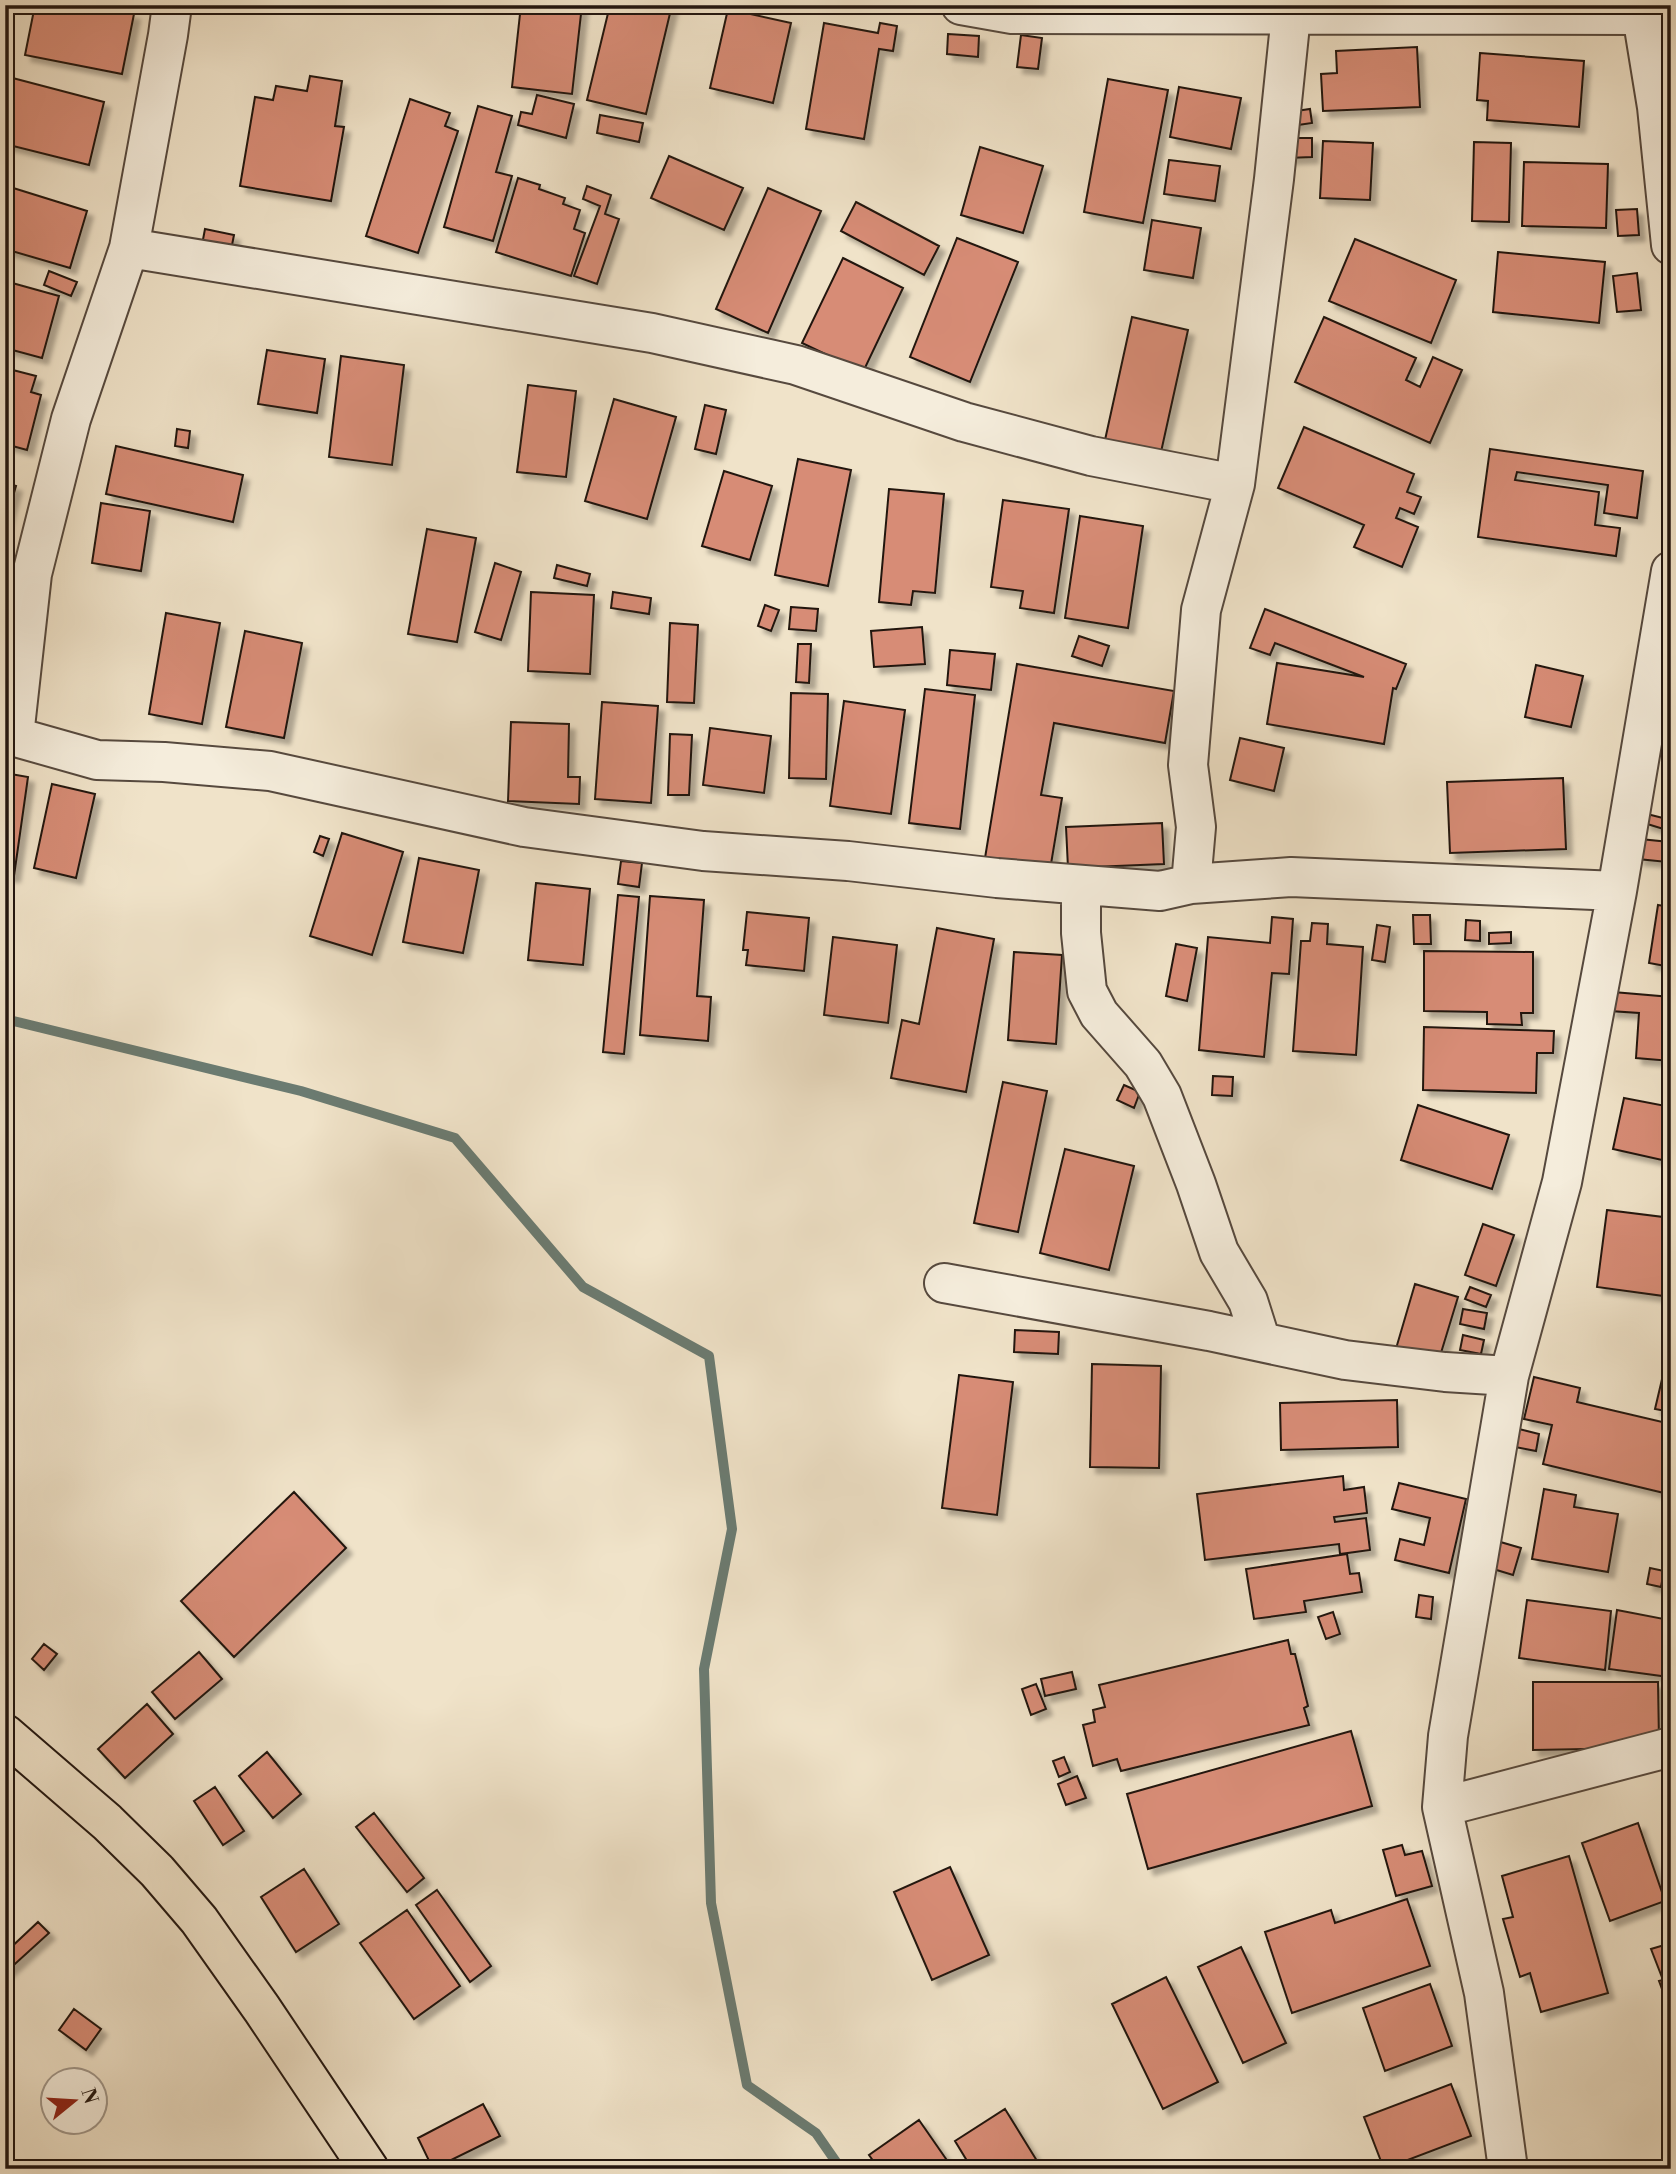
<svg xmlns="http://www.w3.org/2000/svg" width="1676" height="2174" font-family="'Libre Bodoni',serif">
	<defs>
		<filter id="shadow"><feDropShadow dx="6" dy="6" stdDeviation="2" flood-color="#0004"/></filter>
	</defs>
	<rect width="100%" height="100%" fill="#f0e3c9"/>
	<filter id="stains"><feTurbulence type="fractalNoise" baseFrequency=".00286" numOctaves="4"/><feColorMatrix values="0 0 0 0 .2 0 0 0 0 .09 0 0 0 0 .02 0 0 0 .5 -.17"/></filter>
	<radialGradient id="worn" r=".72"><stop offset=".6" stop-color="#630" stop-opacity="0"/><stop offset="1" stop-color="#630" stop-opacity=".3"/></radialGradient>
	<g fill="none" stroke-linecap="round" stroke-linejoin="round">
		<path stroke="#6b7b71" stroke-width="10" d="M5,1019L301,1091L455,1138L583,1287L709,1356L732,1529L704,1669L711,1903L747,2085L816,2133L841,2169"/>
	</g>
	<path fill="#d78c76" stroke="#221610" stroke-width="2" filter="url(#shadow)" d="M35,5H91L134,14L122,74L25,55Z
		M521,5H582L572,94L512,87Z
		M610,5H672L646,114L587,100Z
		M728,9L791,23L773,103L710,88Z
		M824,23L878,33L880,23L897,26L893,51L879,49L864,139L806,129Z
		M948,34L979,36L978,57L947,54Z
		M1021,35L1042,38L1038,69L1017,67Z
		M1417,47L1420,107L1323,111L1321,74L1337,73L1336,51Z
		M1480,53L1584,61L1579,127L1487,120L1488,101L1477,100Z
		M5,76L104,102L89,165L5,144Z
		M310,76L342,81L335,126L344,127L331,201L240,186L255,97L273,100L276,86L307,91Z
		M1108,79L1168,90L1143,223L1084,212Z
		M1179,87L1241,98L1231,149L1170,137Z
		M537,95L574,104L566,138L518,125L521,112L532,114Z
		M410,99L450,113L445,126L458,131L418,253L366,236Z
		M478,106L512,116L496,172L512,176L493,241L444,227Z
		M1310,109L1312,123L1291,126L1289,112Z
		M600,115L643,123L639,142L597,133Z
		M1287,138H1312V157L1287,158Z
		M1323,141L1373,143L1370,200L1320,198Z
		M1474,142L1511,143L1509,222L1472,221Z
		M980,147L1043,166L1023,233L961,215Z
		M669,156L743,188L724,230L651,198Z
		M1169,160L1220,166L1215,201L1164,194Z
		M1524,162L1608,164L1606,228L1522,226Z
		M518,178L540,185L539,189L565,198L563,204L580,210L574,229L585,233L571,276L496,252Z
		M587,186L611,195L605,214L619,219L597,284L574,276L600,206L583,199Z
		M10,187L87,211L70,268L5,249V202Z
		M768,188L821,211L768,333L716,309Z
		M856,202L939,246L924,275L841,231Z
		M1637,209L1639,235L1618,236L1616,210Z
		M1152,220L1201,228L1193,278L1144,270Z
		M205,229L234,235L230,255L201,250Z
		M957,238L1018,262L970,382L910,357Z
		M1355,239L1456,280L1431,343L1329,301Z
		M1498,252L1605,262L1599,323L1493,312Z
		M843,258L903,288L863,372L802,343Z
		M49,271L77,282L71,296L44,285Z
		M1637,273L1641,310L1617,312L1613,276Z
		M5,281L59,296L42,358L5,348Z
		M1132,317L1188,330L1161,452L1105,440Z
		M1324,317L1416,358L1406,380L1420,387L1433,357L1462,370L1430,443L1295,382Z
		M267,350L325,359L317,413L258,404Z
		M341,356L404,365L392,465L329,457Z
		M5,368L36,376L31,392L41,395L27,450L5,444Z
		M528,385L576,391L566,477L517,472Z
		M614,399L676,417L647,519L585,501Z
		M705,405L726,410L716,454L695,449Z
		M1304,427L1414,474L1407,492L1421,497L1414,514L1400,508L1396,518L1418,527L1402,567L1354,547L1364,525L1278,488Z
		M177,429L190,431L188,448L175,446Z
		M116,446L243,475L233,522L106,494Z
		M1490,449L1643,471L1637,518L1604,513L1608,485L1517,472L1515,480L1599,492L1595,525L1620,528L1616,556L1478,537Z
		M798,459L851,470L828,586L775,575Z
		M724,471L772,486L750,560L702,546Z
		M5,483L16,486L5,524Z
		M889,489L944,494L935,593L913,591L911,605L879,602Z
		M1003,500L1069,509L1054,613L1020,608L1023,591L991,587Z
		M101,503L150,511L141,571L92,563Z
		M1080,516L1143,526L1128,628L1065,618Z
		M427,529L476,538L457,642L408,634Z
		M495,563L521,572L501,640L475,632Z
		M557,565L590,574L587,586L554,578Z
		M531,592L594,595L590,674L528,671Z
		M613,592L651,598L649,614L611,608Z
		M765,605L779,610L771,631L758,626Z
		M791,607L818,609L816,631L789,629Z
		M1265,609L1406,664L1396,689L1393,688L1384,744L1267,724L1277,663L1364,677L1275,643L1270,655L1250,648Z
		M166,613L220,623L202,724L149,714Z
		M670,623L698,625L694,703L667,702Z
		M922,627L925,664L874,667L871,631Z
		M245,631L302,643L284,738L226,727Z
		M1079,636L1109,646L1102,666L1072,656Z
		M798,644H811L809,683L796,682Z
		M950,650L995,654L991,690L947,685Z
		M1017,664L1174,691L1165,743L1054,723L1041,795L1062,798L1050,870L985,858Z
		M1536,665L1583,676L1571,727L1525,717Z
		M925,689L975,695L960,829L909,823Z
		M791,693L828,694L826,779L789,778Z
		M844,701L905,710L891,814L830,806Z
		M602,702L658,706L651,803L595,799Z
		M511,722L569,724L568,777H580L579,804L508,801Z
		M710,728L771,736L764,793L703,785Z
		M670,734L692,735L689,795H668Z
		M1240,738L1284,748L1274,791L1230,780Z
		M5,773L28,777L14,876L5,875Z
		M1563,778L1566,849L1450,853L1447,782Z
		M52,784L95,794L76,878L34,868Z
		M1647,814L1671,820L1670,831L1644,823Z
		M1162,823L1164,864L1068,868L1066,827Z
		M342,833L403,852L372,955L310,936Z
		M320,836L329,839L323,856L314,852Z
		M1640,839L1669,842L1667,862L1638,859Z
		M419,858L479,870L463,953L403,942Z
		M621,861L642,863L639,887L618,884Z
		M536,883L590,889L583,965L528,960Z
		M618,895L639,897L624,1054L603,1052Z
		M650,896L704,900L697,996L711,997L708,1041L640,1035Z
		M1658,905L1671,907V967L1649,963Z
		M747,912L809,918L804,971L746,965L748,950H743Z
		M1413,915H1430L1431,944H1414Z
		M1272,917L1293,919L1289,974L1272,973L1264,1057L1199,1050L1208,937L1270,943Z
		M1466,920L1480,921V941L1465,940Z
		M1312,923L1328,924L1327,944L1363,947L1356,1055L1293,1051L1301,941H1310Z
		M1377,925L1390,927L1385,962L1372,960Z
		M937,928L994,939L966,1092L891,1078L902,1020L919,1024Z
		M1511,932V943L1489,944V933Z
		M833,937L897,945L888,1023L824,1015Z
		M1176,944L1197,948L1187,1001L1166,996Z
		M1424,951L1533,952V1013H1521L1522,1025L1487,1024V1012L1424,1011Z
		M1014,952L1062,955L1056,1044L1008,1040Z
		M1613,992L1671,997V1061L1636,1058L1639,1013L1610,1011Z
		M1424,1027L1554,1031L1553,1053H1537L1536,1093L1423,1090Z
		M1213,1076L1233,1077L1232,1096L1212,1095Z
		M1003,1082L1047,1091L1018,1232L974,1223Z
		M1124,1085L1140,1092L1134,1108L1117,1100Z
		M1624,1098L1671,1107V1162L1613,1149Z
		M1418,1105L1509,1135L1492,1189L1401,1160Z
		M1065,1149L1134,1166L1109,1270L1040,1253Z
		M1607,1210L1671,1218V1297L1597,1287Z
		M1483,1224L1514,1235L1496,1286L1465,1275Z
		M1415,1284L1458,1297L1437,1366L1395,1352Z
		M1470,1287L1491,1295L1486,1307L1465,1299Z
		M1463,1309L1487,1313L1484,1329L1460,1324Z
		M1015,1330L1059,1332L1058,1354L1014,1352Z
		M1463,1335L1484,1340L1481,1354L1460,1350Z
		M1671,1341V1412L1655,1409Z
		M1092,1364L1161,1366L1159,1468L1090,1467Z
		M959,1375L1013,1382L997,1515L942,1508Z
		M1534,1377L1580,1388L1577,1402L1671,1424V1465L1664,1493L1543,1464L1552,1425L1524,1419Z
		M1397,1400L1398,1447L1281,1450L1280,1403Z
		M1519,1429L1539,1434L1536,1451L1515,1447Z
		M1343,1476L1344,1490L1364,1487L1367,1513L1334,1517L1335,1522L1366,1518L1370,1550L1340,1554L1339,1544L1205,1560L1197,1494Z
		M1399,1483L1466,1499L1449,1573L1395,1560L1400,1539L1424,1545L1430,1518L1392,1509Z
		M1544,1489L1576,1495L1574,1507L1618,1514L1608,1572L1532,1559Z
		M294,1492L346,1548L234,1657L181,1601Z
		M1497,1541L1521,1548L1513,1575L1490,1568Z
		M1347,1554L1350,1574L1359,1573L1362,1592L1304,1601L1306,1612L1254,1619L1246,1569Z
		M1650,1568L1664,1571L1661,1587L1647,1584Z
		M1419,1595L1433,1597L1431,1619L1416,1617Z
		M1527,1600L1611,1611L1605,1670L1519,1658Z
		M1617,1610L1664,1619L1669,1677L1609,1669Z
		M1333,1612L1340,1634L1326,1639L1318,1617Z
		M1288,1640L1291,1654H1295L1308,1706L1304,1708L1309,1725L1121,1771L1117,1759L1093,1766L1083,1725L1095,1722L1093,1710L1105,1707L1099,1685Z
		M44,1644L57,1654L44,1670L32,1659Z
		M199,1652L222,1679L175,1719L152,1692Z
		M1072,1672L1076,1689L1045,1696L1041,1679Z
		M1533,1682H1658L1659,1742L1585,1753V1749L1533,1750Z
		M1036,1684L1046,1709L1031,1715L1022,1689Z
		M147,1704L173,1734L125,1778L98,1749Z
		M1351,1731L1372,1806L1148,1869L1127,1794Z
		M267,1752L301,1794L273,1818L239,1776Z
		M1064,1757L1070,1772L1059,1777L1053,1761Z
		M1077,1776L1086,1798L1066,1805L1058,1784Z
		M215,1787L244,1831L223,1845L194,1801Z
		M374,1813L424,1878L407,1892L356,1827Z
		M1638,1823L1665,1901L1610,1921L1582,1843Z
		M1402,1845L1405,1855L1422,1851L1432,1886L1396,1896L1383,1850Z
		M1569,1856L1608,1993L1541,2012L1530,1973L1520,1977L1503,1919L1513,1917L1502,1876Z
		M950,1867L989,1955L932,1980L894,1892Z
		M304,1869L339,1924L296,1952L261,1897Z
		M437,1890L491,1966L470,1982L416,1905Z
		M1407,1899L1430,1966L1292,2013L1265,1932L1331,1910L1335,1923Z
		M407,1910L460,1986L414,2019L360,1943Z
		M38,1922L49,1933L5,1973V1953Z
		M1671,1943V2013L1659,1981L1663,1980L1651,1949Z
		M1241,1947L1286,2043L1243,2063L1198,1967Z
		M1166,1977L1218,2082L1163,2109L1112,2004Z
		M1430,1984L1452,2046L1385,2071L1363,2008Z
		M74,2009L101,2029L86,2050L59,2030Z
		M1451,2084L1471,2136L1384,2169L1364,2117Z
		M483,2104L500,2136L433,2169L418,2138Z
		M1005,2109L1042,2169H972L955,2141Z
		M919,2120L953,2169H879L869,2155Z"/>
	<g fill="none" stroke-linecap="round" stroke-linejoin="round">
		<g stroke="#56493e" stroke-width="42">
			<path id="minor" d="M961,5L1012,14L1642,15L1671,17
				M1642,15L1657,107L1671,245
				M129,248L652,333L796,365L964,422L1091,456L1235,484
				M5,734L97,760L164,762L270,771L524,827L703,851L848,861L997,878L1160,891L1191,884L1291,877L1617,891
				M14,736L32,574L71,419L129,248L168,35L172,5
				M1191,884L1196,827L1188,765L1201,610L1235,484L1274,179L1291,15
				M1081,885V933L1087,991L1099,1014L1143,1064L1162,1096L1196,1184L1219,1252L1248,1301L1261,1342
				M944,1283L1209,1331L1345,1360L1445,1372L1509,1376
				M1442,1807L1671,1747
				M1508,2169L1484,1993L1442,1807L1448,1736L1509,1376L1562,1182L1617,891L1671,571"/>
		</g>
		<g stroke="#221610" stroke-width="42">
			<path id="major" d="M5,1734L107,1822L157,1871L199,1920L262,2009L369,2169"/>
		</g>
		<use href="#minor" stroke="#f5eddc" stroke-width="38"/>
		<use href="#major" stroke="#f0e3c9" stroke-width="38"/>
	</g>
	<rect width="1676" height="2174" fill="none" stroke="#f0e3c9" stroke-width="28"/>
	<rect x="7" y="7" width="1662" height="2160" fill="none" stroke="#221610" stroke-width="3.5"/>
	<rect x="14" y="14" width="1648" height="2146" fill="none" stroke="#221610" stroke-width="2"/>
	<g transform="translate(74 2101) rotate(72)"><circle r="33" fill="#f5eddc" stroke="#a1978a" stroke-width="2"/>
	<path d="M0-5L12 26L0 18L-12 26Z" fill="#8f2418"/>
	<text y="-10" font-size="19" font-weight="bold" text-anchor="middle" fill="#221610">N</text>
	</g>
	<rect width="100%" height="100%" filter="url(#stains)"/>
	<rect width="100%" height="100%" fill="url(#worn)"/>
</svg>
